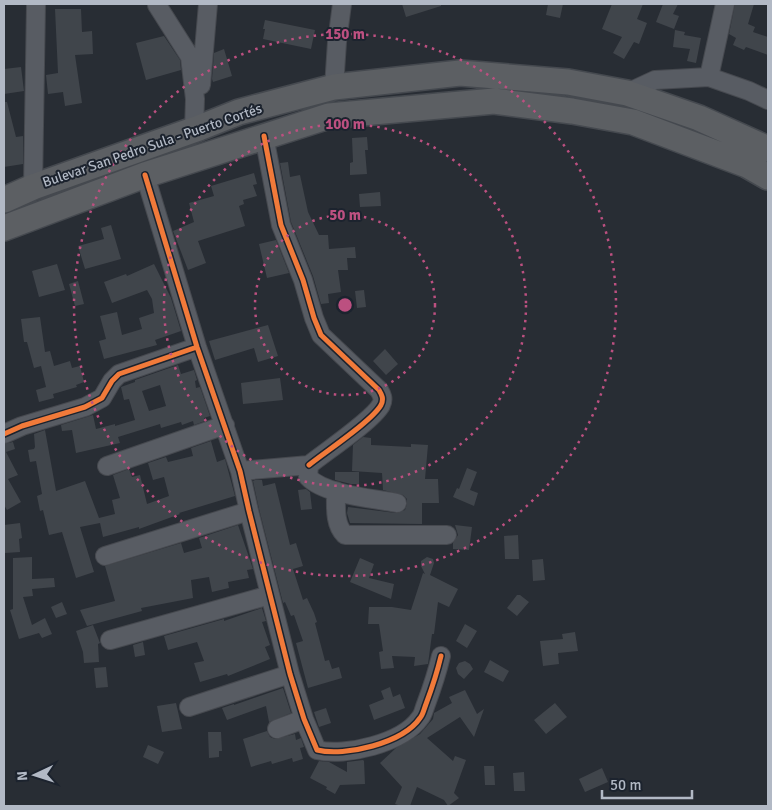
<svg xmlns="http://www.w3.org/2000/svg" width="772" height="810" font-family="Signika,sans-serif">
	<rect width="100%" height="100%" fill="#282d34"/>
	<path fill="#40454b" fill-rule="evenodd" d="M402,4H441V6L406,17Z
		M548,4H563L560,18L546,15Z
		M612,4H643L637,19L647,23L639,44L634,42L624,59L613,53L622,37L602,29Z
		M663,4H678L673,14L679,16L674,29L656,22Z
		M735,4H754L748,24L755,27L753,32L768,37V55L746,47L744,50L733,45L736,38L729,34Z
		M55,9H81L82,32L92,31L93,54L75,55L82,103L65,106L63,92L48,94L46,75L58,73Z
		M265,20L315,30L311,49L263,39L265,29H263Z
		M675,30L685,32L684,35L701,38L696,63L687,61L690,49L673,47Z
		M164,36L180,60L181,70L146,80L136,43Z
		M224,49L232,76L213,82L212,79L214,53Z
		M21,67L24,91L4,94V69Z
		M4,102H7L16,137L23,136V164L4,167Z
		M367,137L368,150H365L367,174L350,175V163L353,162L352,138Z
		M288,162L290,177L300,175L308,212L319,235H328L329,249L355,247L356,258H347L348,270H338L341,292L328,294L329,303L321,304L313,276L291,222L280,163Z
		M254,173L257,184L253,185L257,196L243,200L244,204L239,206L245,226L198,241L206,263L188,270L173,231L194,222L189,203L214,196L211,186Z
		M380,192L381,206L360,207L359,194Z
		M111,225L121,259L85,269L78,246L104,239L101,228Z
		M276,240L289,273L267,278L259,244Z
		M57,264L65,290L39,297L32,271Z
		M154,264L171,298L181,331L155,340L157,345L104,359L99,341L106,339L100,316L117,312L122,335L142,329L139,318L154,313L152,299L147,290L112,303L104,282L126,274L127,276Z
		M78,281L84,304L75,306L69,284Z
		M364,290L366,307L357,308L355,291Z
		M40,317L45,352L50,351L54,366L70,361L72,368L80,366L84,382L76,385L77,387L53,394L54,398L39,402L36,390L46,387L41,366L34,368L27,342H24L21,319Z
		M268,325L278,356L258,362L254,348L215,360L209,341Z
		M385,349L398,364L386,375L373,361Z
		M178,365L181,374L194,370L197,380L195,381L196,388L200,387L210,416L204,418L205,421L194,425L193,421L182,425L181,422L161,428L160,424L118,437L120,443L76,453L72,430L62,431L61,425L93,415L96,429L115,424V426L135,420L129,399L124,400L121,387L135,382V380ZM160,385L166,406L149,411L142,391Z
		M280,378L283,400L243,404L241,383Z
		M45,430L56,491L85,481L99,518L115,514L112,500L120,498L113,475L129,469L132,477L140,475L147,504L169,496L164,477L153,480L148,463L166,457L168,462L193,456L191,448L211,441L217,462L225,459L235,496L179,513L180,514L139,529V527L103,537L100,523L80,527L94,572L76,578L62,532L49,535L43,510L40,511L37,496L42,494L36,461L30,462L28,450L34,449L35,447L34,434Z
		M363,437L371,438V445L411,447V444L428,445L425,479H438L439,503H422V524L350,523L347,513L348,507L396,513L405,510L407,504V499L403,495L383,490L382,473L352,471L353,445Z
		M13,442L15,449L6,452L18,475L8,479L21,502L7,510L4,505V444Z
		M467,468L477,472L470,490L478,493L474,506L453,497L457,488L459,489Z
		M335,472H359V484H351L335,480Z
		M255,480H262L263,486L275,483L290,545L296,543L303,566L293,569L303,600L307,598L314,613L317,622L315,623L325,661L329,660L332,669L339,667L342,678L308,688L296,643L303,641L294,615L291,616L285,602L283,603L259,509L253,481Z
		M306,489L310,492L312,509L301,510L298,490Z
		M20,523L22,538L19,539L20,552L5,553L4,525Z
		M238,525L253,569L247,570L249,578L228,582L229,588L212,592L209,577L191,580L193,598L141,608L142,611L87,626L80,610L115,601L105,566L181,543L184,553L202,548L199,538Z
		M455,525L472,527L469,550L453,549V543L458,535Z
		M518,535L519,559H505L504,536Z
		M32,557V579L54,578L55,587L32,589L33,596L23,597L32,625L45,618L52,634L42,638L39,633L19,639L10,610L13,609V558Z
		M427,557L433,559L434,563L430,575L458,589L449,607L438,602L434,634H432L428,664L414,666L415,657L392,656L394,668L381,669L379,652L383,651L379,624H368L369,607H392L411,610L423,573L425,574L421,566V561Z
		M360,558L374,564L369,578L394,584L391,599L350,582Z
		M543,559L545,580L533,581L532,560Z
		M517,595H520L529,602L517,616L507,608Z
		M62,602L67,614L56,618L51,607Z
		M262,608L266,621L262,622L270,645L265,647L270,659L228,676L227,674L200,682L194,663L204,661L197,642L168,650L164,636L224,619V621Z
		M465,624L477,631L467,648L456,641Z
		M93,625L100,643L98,644L99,662L84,663L83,652L76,631Z
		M575,632L578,651L558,653L559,664L543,666L540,641L563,639L562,634Z
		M143,642L145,655L135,657L133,645Z
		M490,660L509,671L503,682L484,672Z
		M465,661L470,664L473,669L464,679L458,674L456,668L459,663Z
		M106,667L108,687L96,688L94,668Z
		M390,687L393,697L400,694L405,708L374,720L369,705L384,699L381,691Z
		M283,688L291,713L269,722L266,706L227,720L222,708L234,704V705Z
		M465,690L477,714L484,709L474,737L460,717L427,738L453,761L455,756L466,760L454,793L459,798L448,806L444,800L417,787L410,806H401L395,804L402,787L380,763L396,748L420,734L433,719L434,713L452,703L449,697Z
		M176,703L182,729L162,732L157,706Z
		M555,703L567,717L546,734L534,720Z
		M326,708L331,723L319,727L314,712Z
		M267,731L270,737L275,739L295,734L296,740L301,738L304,747L300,748L303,759L293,762L292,758L272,764L271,761L251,767L243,739Z
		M208,732H221L222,751H219V757L209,758Z
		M148,745L164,752L158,764L143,757Z
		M363,760L364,761L365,784L340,785L335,794L326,789L327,787L310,778L319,761L329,762L347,772V762Z
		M484,766H494L495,785H485Z
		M602,768L608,782L585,792L579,779Z
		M524,772L525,791H514L513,773Z"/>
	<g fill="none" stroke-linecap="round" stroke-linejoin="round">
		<g stroke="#46494f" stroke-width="20">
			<path id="minor" d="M157,5L190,57L195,99L194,130
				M709,77L725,4
				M201,85L208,4
				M334,87L337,42L342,4
				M627,93L655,80L709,77L749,91L768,100
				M264,136L281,225L303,280L314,318L321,335L379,390C382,395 384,399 381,405C372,421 325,452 309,465
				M145,175L197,347L240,471L249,511L290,674L304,719L317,750C345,757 403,743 420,718C423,715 424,709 426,704C432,688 437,673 441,656
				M33,187L36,4
				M4,434L22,426L85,407L102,398L112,381L119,374L197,347
				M107,466L225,425
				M240,471L309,465L308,477C325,495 372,498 397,503
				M336,491C336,506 334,524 345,535H447
				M105,556L249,511
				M110,640L270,595
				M189,707L290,674
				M277,729L304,719"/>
		</g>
		<g stroke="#45494f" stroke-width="28">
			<path id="highway" d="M4,200L33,187L199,128L239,112L334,87L460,73L568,82L627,93L699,118L768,149
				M4,228L145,175L329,116L494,101L572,111L633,122L747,165L768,177"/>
		</g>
		<use href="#minor" stroke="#585c63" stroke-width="18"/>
		<use href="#highway" stroke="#5c5f63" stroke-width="25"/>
		<g stroke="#1c232e" stroke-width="8">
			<path id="cycleway" d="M264,136L281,225L303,280L314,318L321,335L379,390C382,395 384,399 381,405C372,421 325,452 309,465
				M145,175L197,347L240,471L249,511L290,674L304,719L317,750C345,757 403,743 420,718C423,715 424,709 426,704C432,688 437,673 441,656
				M4,434L22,426L85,407L102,398L112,381L119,374L197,347"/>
		</g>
		<use href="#cycleway" stroke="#f17a3a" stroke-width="5"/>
	</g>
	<g fill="none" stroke="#bc5080" stroke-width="2.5" stroke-dasharray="2.5 5">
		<circle cx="345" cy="305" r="90"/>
		<circle cx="345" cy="305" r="181"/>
		<circle cx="345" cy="305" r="271"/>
	</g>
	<g text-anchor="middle" stroke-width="4" stroke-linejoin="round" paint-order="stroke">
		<g font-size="14" fill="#b2b9c5" stroke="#1c232e">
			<text transform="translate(152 145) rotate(-19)" y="5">Bulevar San Pedro Sula - Puerto Cortés</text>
		</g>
	</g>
	<circle cx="345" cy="305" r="8" fill="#bc5080" stroke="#1c232e" stroke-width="2.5"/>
	<g font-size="15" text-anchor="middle" font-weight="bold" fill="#bc5080" stroke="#1c232e" stroke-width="4" stroke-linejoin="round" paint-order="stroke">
		<text x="345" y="39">150 m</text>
		<text x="345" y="129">100 m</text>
		<text x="345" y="220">50 m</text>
	</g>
	<rect width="772" height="810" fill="none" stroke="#b2b9c5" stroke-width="10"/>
	<g transform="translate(35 775) rotate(266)" stroke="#1c232e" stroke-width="4" paint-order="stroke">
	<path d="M0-4L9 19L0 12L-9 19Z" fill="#b2b9c5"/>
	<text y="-8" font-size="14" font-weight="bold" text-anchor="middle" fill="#b2b9c5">N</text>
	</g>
	<path d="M602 790v8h90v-8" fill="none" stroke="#b2b9c5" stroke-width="2.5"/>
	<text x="610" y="790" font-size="15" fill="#b2b9c5" stroke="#1c232e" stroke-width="4" paint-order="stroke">50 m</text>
</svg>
